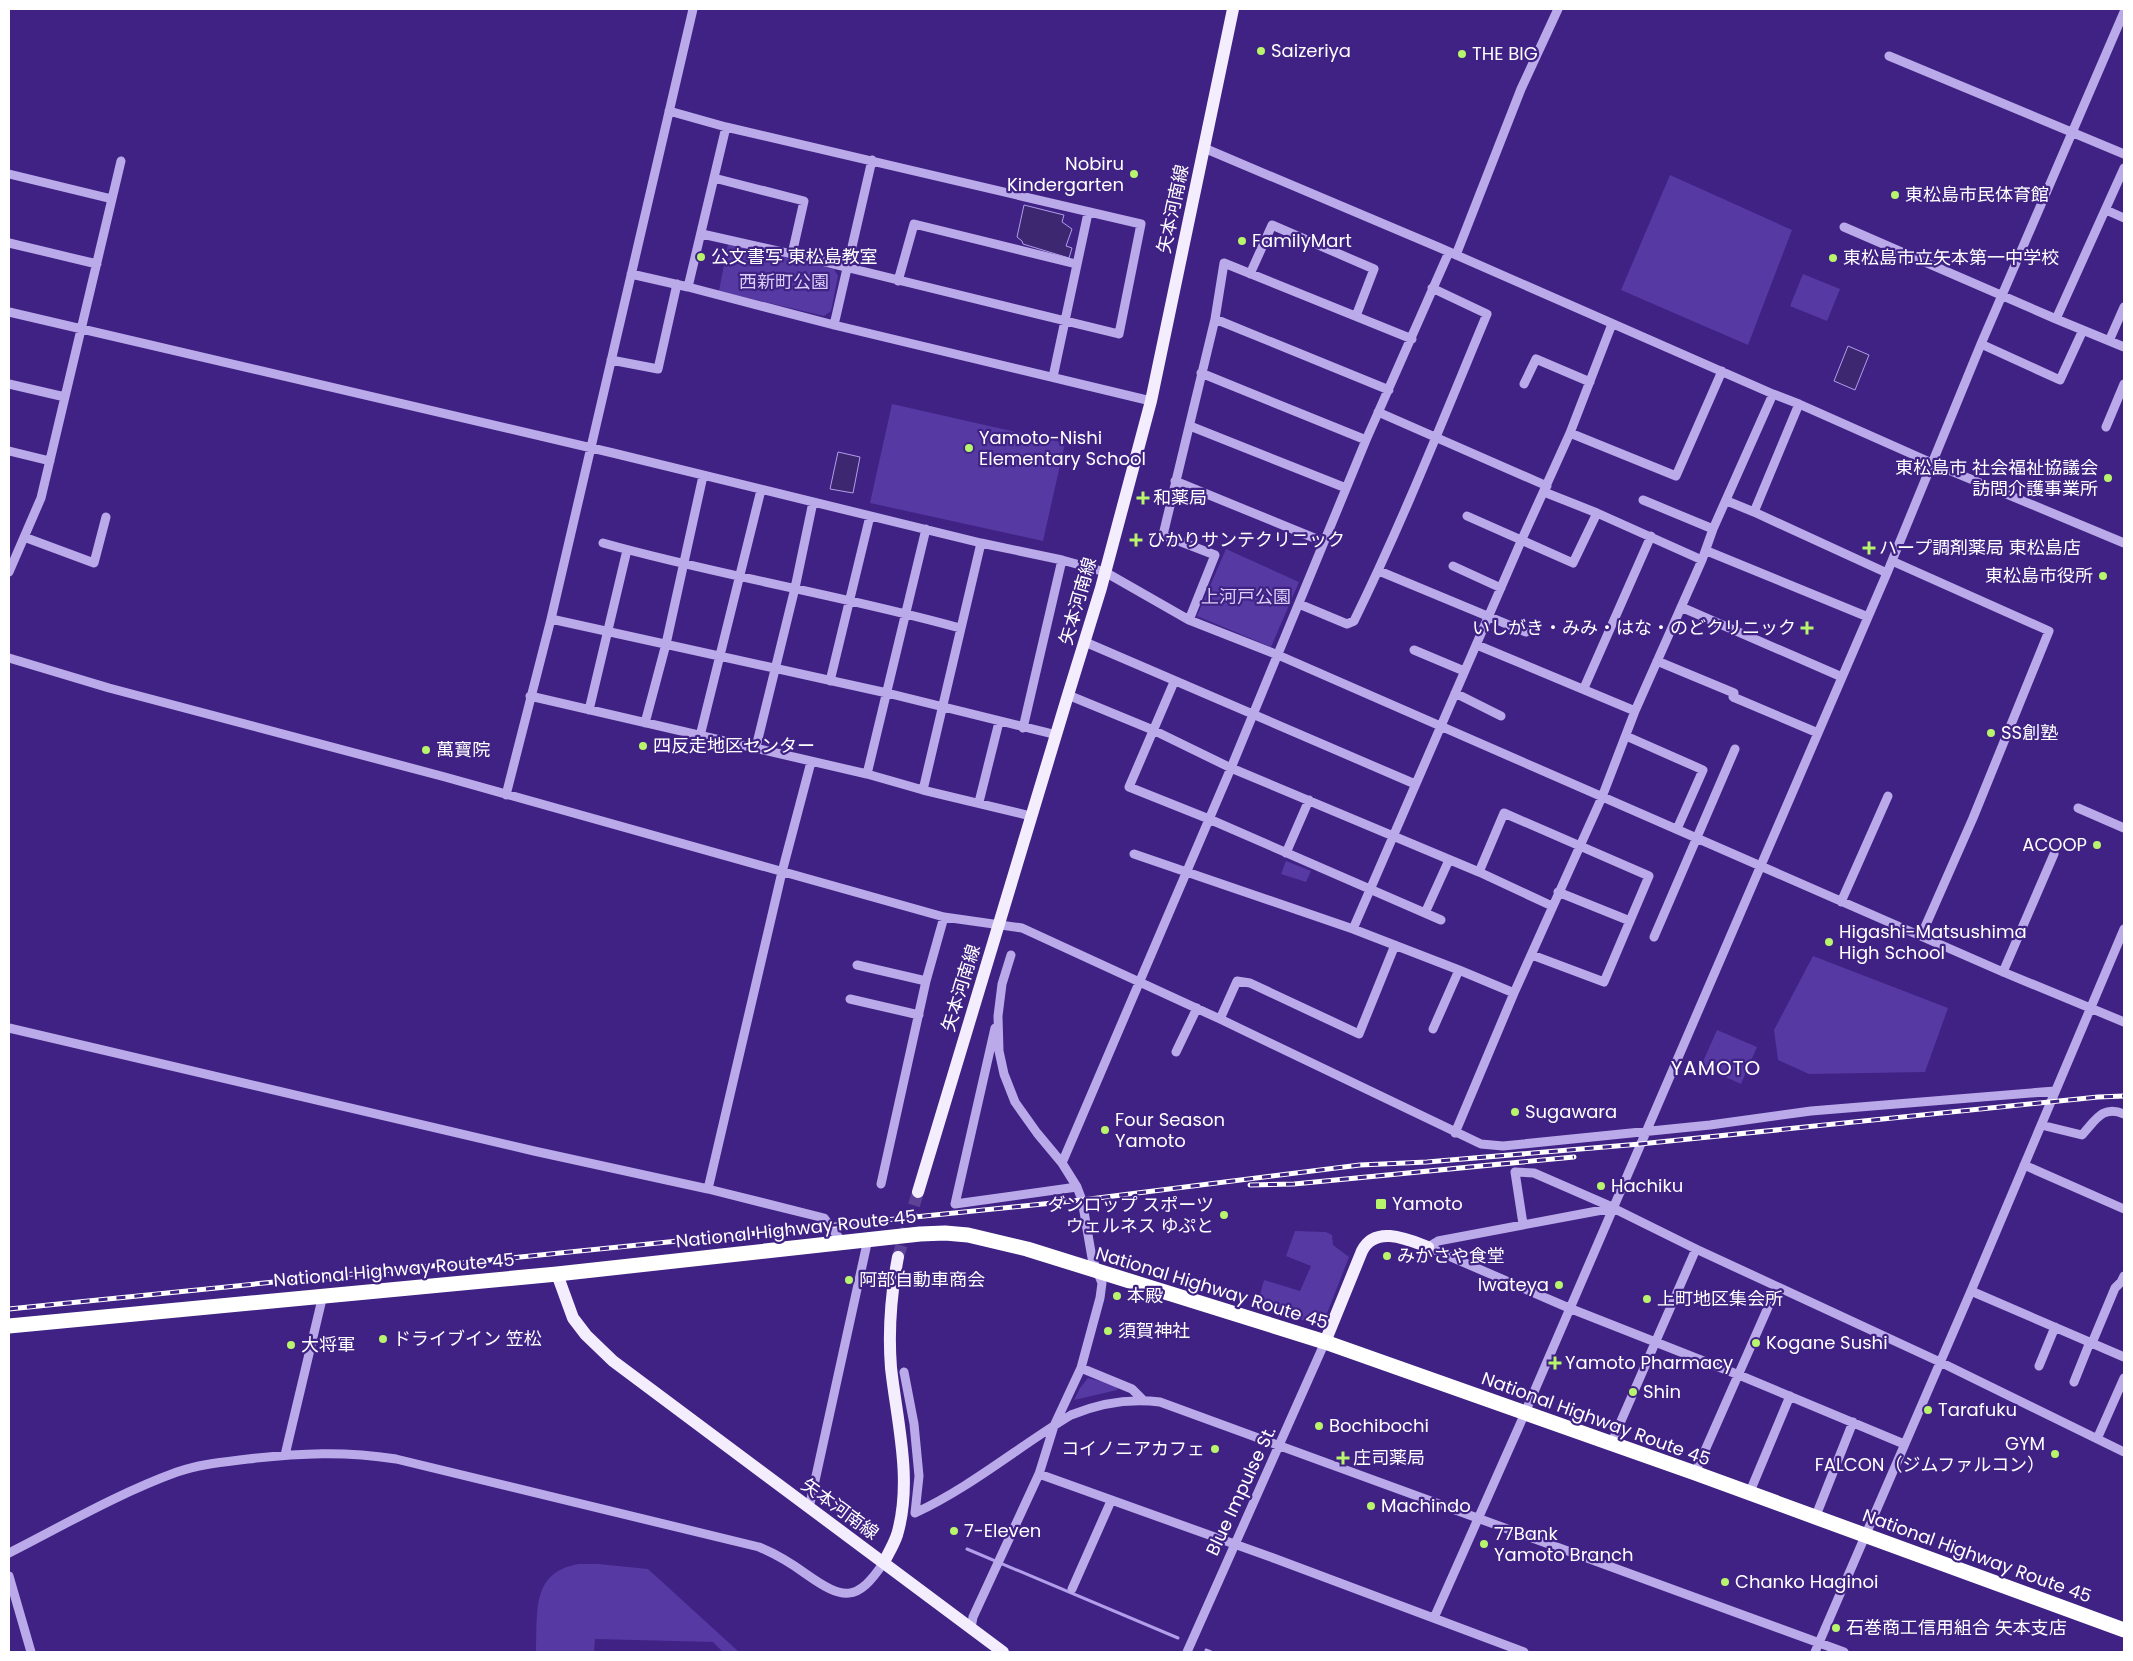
<svg xmlns="http://www.w3.org/2000/svg" width="2133" height="1661" font-family="Poppins,'Noto Sans JP',sans-serif">
	<rect width="100%" height="100%" fill="#3f2284"/>
	<path fill="#5639a3" d="M1670,175L1792,230L1748,345L1621,290Z
		M728,244L834,269L838,276L831,311L824,316L719,291Z
		M1803,274L1840,289L1827,321L1790,306Z
		M892,404L1065,443L1043,541L870,503Z
		M1226,549L1299,582L1271,647L1197,616Z
		M1286,861L1311,871L1306,882L1281,874Z
		M1813,956L1948,1008L1925,1072L1809,1074L1778,1060L1774,1030Z
		M1717,1030L1757,1047L1741,1084L1701,1066Z
		M1295,1231L1326,1232L1332,1235L1333,1245L1349,1257L1324,1321L1318,1325L1257,1306L1264,1280L1300,1291L1311,1266L1286,1256Z
		M1088,1378L1120,1386L1117,1390L1074,1400L1080,1388Z
		M579,1564H598L648,1569L739,1652H723L713,1642L595,1639L594,1652H536C538,1613 530,1572 579,1564Z"/>
	<path fill="#3d2771" stroke="#b29eea" d="M1024,205L1064,215L1062,222L1072,229L1066,246L1072,248L1069,258L1023,244L1022,241L1017,237Z
		M1848,346L1869,355L1855,390L1834,381Z
		M838,452L860,457L853,493L830,489Z"/>
	<g fill="none" stroke-linecap="round" stroke-linejoin="round">
		<path stroke="#b29eea" stroke-width="3" d="M967,1549L1178,1638
			M1206,1650L1211,1652"/>
		<path stroke="#5c4396" stroke-width="12" stroke-dasharray="12 6" stroke-linecap="butt" d="M898,1257L918,1192"/>
		<path stroke="#bbaae9" stroke-width="9" d="M1889,56L2124,154
			M669,111L726,127L1141,224L1119,334L792,254L702,234
			M1204,148L1438,247L1773,394L1799,404L1932,463L2124,543
			M2124,168L2056,319L2124,347
			M9,174L112,199
			M714,178L804,201L792,254
			M2106,210L2124,218
			M1844,227L2056,319
			M9,243L97,264
			M1456,255L1521,89L1558,9
			M631,274L688,287L834,325L1151,401
			M1250,274L1272,225L1374,269L1356,316
			M898,281L914,224L1076,264
			M688,287L726,127
			M9,312L613,453L981,543L1062,560L1105,572L1189,620L1278,655L2003,972L2124,1022
			M1215,319L1389,390
			M834,325L872,160
			M2109,341L2124,307
			M1981,344L2060,380L2083,330
			M611,360L658,369L677,284
			M1201,373L1366,440
			M1053,377L1088,213
			M9,384L65,397
			M1524,384L1536,359L1590,382
			M1378,412L1547,486
			M1190,426L1346,488
			M2106,427L2124,384
			M1570,433L1676,476L1722,371
			M9,451L50,461
			M1175,481L1324,542
			M1544,492L1597,513L1702,560
			M1643,500L1713,529
			M1727,501L1754,512L1887,573
			M1754,512L1799,404
			M1467,516L1573,563L1597,513
			M24,537L94,563L106,517
			M603,543C720,576 842,595 960,628
			M1707,551L1868,617
			M1892,561L2049,631L1973,818L1921,936
			M1453,566L1501,588
			M1379,571L1526,632
			M9,572L41,498L121,161
			M1299,604L1347,624L1354,621C1403,521 1444,417 1487,314L1432,288
			M1681,607L1842,677
			M551,619L887,693L1057,735
			M1189,620L1215,555L1163,535L1215,319L1224,263L1412,339
			M1085,642L1415,784
			M1477,645L1635,711
			M1414,650L1464,671
			M9,658L109,688L445,777L944,917L1022,928L1220,1019L1481,1144L1503,1146L1710,1125L1811,1111L2055,1091
			M1657,661L1734,693L1733,697L1818,733
			M830,681L870,516
			M1174,682L1129,787L1209,819L1441,920
			M1584,688L1651,536
			M1455,693L1501,716
			M1068,695L1153,730L1231,768L1479,872L1552,906
			M530,696L867,774L923,790L1031,816
			M589,710L627,550
			M645,723L666,644L703,476
			M1023,728L1062,560
			M700,736L761,490
			M1626,736L1703,770L1677,829
			M756,747L795,588L813,502
			M867,774L926,529
			M923,790L981,543
			M506,795L551,619L693,9
			M979,802L999,722
			M2078,808L2124,828
			M1286,853L1309,800
			M1134,854L1353,929L1459,970L1514,993
			M1479,872L1504,813L1649,876L1604,982L1532,955
			M1558,892L1630,921
			M1841,902L1888,796
			M1425,913L1449,860
			M1353,929L1522,539L1570,433L1612,324
			M1654,937L1735,749
			M857,965L926,981
			M2003,972L2054,854
			M850,999L919,1015
			M1220,1019L1237,981L1250,983L1359,1034L1395,945
			M9,1028L534,1151L708,1189L824,1218L842,1242
			M995,1028L955,1204L1077,1187
			M1433,1029L1459,970
			M1176,1052L1197,1008
			M2041,1125L2082,1135C2096,1120 2102,1105 2124,1114
			M1455,1133L1514,993L1602,797L1635,711L1702,560L1713,529L1773,394
			M1062,1163L1231,768L1366,440L1449,252
			M2024,1165L2124,1209
			M881,1184L926,981L944,917
			M708,1189L782,872L811,762
			M1523,1224L1515,1172L1534,1173L1612,1207
			M1428,1247L1438,1241L1613,1208L1696,1249L1940,1362L2124,1452
			M1428,1247L1569,1308L1739,1375L1904,1444
			M1971,1291L2124,1357
			M2092,1343L2115,1288L2121,1282L2124,1276
			M2039,1366L2055,1327
			M1081,1368L1132,1389L1143,1400
			M904,1372L914,1424L919,1476L915,1513
			M2074,1382L2090,1342
			M2097,1439L2124,1378
			M1611,1444L1696,1249
			M285,1455L323,1295
			M1695,1473L1777,1287
			M1039,1474L1276,1559L1524,1652
			M1749,1494L1790,1396
			M809,1508L868,1239
			M915,1513C971,1487 1018,1447 1071,1415C1100,1403 1129,1398 1160,1402L1844,1652
			M1815,1518L1853,1422
			M9,1553C64,1525 119,1493 177,1472C200,1464 224,1462 248,1459C301,1453 344,1451 396,1459L759,1547C776,1554 791,1563 806,1574C843,1600 857,1603 884,1562
			M9,1576L31,1652
			M1072,1589L1111,1501
			M1434,1618L1521,1422L1887,573L1981,344L2124,12
			M971,1628L973,1617L1039,1474L1054,1426L1081,1368L1100,1298L1102,1283L1092,1258L1082,1200L1077,1187L1062,1163L1037,1133L1015,1102L1004,1074L999,1051L998,1016L1002,984L1011,955
			M1187,1652L1325,1342
			M1815,1652L1971,1291L2124,929"/>
		<path stroke="#f3edfe" stroke-width="12" d="M918,1192L1068,695L1101,588L1151,401L1233,9
			M557,1274L573,1318L586,1335L613,1361L1003,1652
			M1325,1342L1362,1251C1375,1225 1407,1239 1428,1247
			M884,1562C888,1554 894,1544 897,1535C913,1481 897,1422 891,1368C888,1330 891,1294 898,1257"/>
		<path stroke="#fff" stroke-width="15" d="M9,1326L557,1274L920,1234L945,1233L968,1235L1027,1249L1325,1342L1695,1473L2124,1630"/>
		<g stroke="#fff" stroke-width="5">
			<path id="rail" d="M1250,1185L1294,1184L1574,1157
				M9,1309L1082,1200L1360,1165L1427,1162L1640,1144L2098,1097L2124,1096"/>
		</g>
		<use href="#rail" stroke="#3f2284" stroke-width="3" stroke-dasharray="9" stroke-linecap="butt"/>
	</g>
	<g fill="#b8f56c" stroke="#3f2284" stroke-width="2">
		<circle cx="1261" cy="51" r="5"/>
		<circle cx="1462" cy="54" r="5"/>
		<circle cx="1134" cy="174" r="5"/>
		<circle cx="1895" cy="195" r="5"/>
		<circle cx="1242" cy="241" r="5"/>
		<circle cx="701" cy="257" r="5"/>
		<circle cx="1833" cy="258" r="5"/>
		<circle cx="969" cy="448" r="5"/>
		<circle cx="2108" cy="478" r="5"/>
		<path d="M1140.5 490.5h5v5h5v5h-5v5h-5v-5h-5v-5h5z"/>
		<path d="M1133.5 532.5h5v5h5v5h-5v5h-5v-5h-5v-5h5z"/>
		<path d="M1866.5 540.5h5v5h5v5h-5v5h-5v-5h-5v-5h5z"/>
		<circle cx="2103" cy="576" r="5"/>
		<path d="M1804.5 620.5h5v5h5v5h-5v5h-5v-5h-5v-5h5z"/>
		<circle cx="1991" cy="733" r="5"/>
		<circle cx="643" cy="746" r="5"/>
		<circle cx="426" cy="750" r="5"/>
		<circle cx="2097" cy="845" r="5"/>
		<circle cx="1829" cy="942" r="5"/>
		<circle cx="1515" cy="1112" r="5"/>
		<circle cx="1105" cy="1130" r="5"/>
		<circle cx="1601" cy="1186" r="5"/>
		<rect x="1375" y="1198" width="12" height="12" rx="2.5"/>
		<circle cx="1224" cy="1215" r="5"/>
		<circle cx="1387" cy="1256" r="5"/>
		<circle cx="849" cy="1280" r="5"/>
		<circle cx="1559" cy="1285" r="5"/>
		<circle cx="1117" cy="1296" r="5"/>
		<circle cx="1647" cy="1299" r="5"/>
		<circle cx="1108" cy="1331" r="5"/>
		<circle cx="383" cy="1339" r="5"/>
		<circle cx="1756" cy="1343" r="5"/>
		<circle cx="291" cy="1345" r="5"/>
		<path d="M1552.5 1355.5h5v5h5v5h-5v5h-5v-5h-5v-5h5z"/>
		<circle cx="1633" cy="1392" r="5"/>
		<circle cx="1928" cy="1410" r="5"/>
		<circle cx="1319" cy="1426" r="5"/>
		<circle cx="1215" cy="1449" r="5"/>
		<circle cx="2055" cy="1454" r="5"/>
		<path d="M1340.5 1450.5h5v5h5v5h-5v5h-5v-5h-5v-5h5z"/>
		<circle cx="1371" cy="1506" r="5"/>
		<circle cx="954" cy="1531" r="5"/>
		<circle cx="1484" cy="1544" r="5"/>
		<circle cx="1725" cy="1582" r="5"/>
		<circle cx="1836" cy="1628" r="5"/>
	</g>
	<g text-anchor="middle" stroke-width="4.5" stroke-linejoin="round" paint-order="stroke">
		<g font-size="18" fill="#fff" stroke="#3f2284" text-anchor="start">
			<text x="1271" y="57">Saizeriya</text>
			<text x="1472" y="60">THE BIG</text>
			<text x="1124" y="170" text-anchor="end">Nobiru<tspan x="1124" dy="21">Kindergarten</tspan></text>
			<text x="1905" y="201">東松島市民体育館</text>
			<text x="1252" y="247">FamilyMart</text>
			<text x="711" y="263">公文書写 東松島教室</text>
			<text x="1843" y="264">東松島市立矢本第一中学校</text>
			<text x="979" y="444">Yamoto-Nishi<tspan x="979" dy="21">Elementary School</tspan></text>
			<text x="2098" y="474" text-anchor="end">東松島市 社会福祉協議会<tspan x="2098" dy="21">訪問介護事業所</tspan></text>
			<text x="1153" y="504">和薬局</text>
			<text x="1147" y="546">ひかりサンテクリニック</text>
			<text x="1879" y="554">ハープ調剤薬局 東松島店</text>
			<text x="2093" y="582" text-anchor="end">東松島市役所</text>
			<text x="1796" y="634" text-anchor="end">いしがき・みみ・はな・のどクリニック</text>
			<text x="2001" y="739">SS創塾</text>
			<text x="653" y="752">四反走地区センター</text>
			<text x="436" y="756">萬寶院</text>
			<text x="2087" y="851" text-anchor="end">ACOOP</text>
			<text x="1839" y="938">Higashi-Matsushima<tspan x="1839" dy="21">High School</tspan></text>
			<text x="1525" y="1118">Sugawara</text>
			<text x="1115" y="1126">Four Season<tspan x="1115" dy="21">Yamoto</tspan></text>
			<text x="1611" y="1192">Hachiku</text>
			<text x="1392" y="1210">Yamoto</text>
			<text x="1214" y="1211" text-anchor="end">ダンロップ スポーツ<tspan x="1214" dy="21">ウェルネス ゆぷと</tspan></text>
			<text x="1397" y="1262">みかさや食堂</text>
			<text x="859" y="1286">阿部自動車商会</text>
			<text x="1549" y="1291" text-anchor="end">Iwateya</text>
			<text x="1127" y="1302">本殿</text>
			<text x="1657" y="1305">上町地区集会所</text>
			<text x="1118" y="1337">須賀神社</text>
			<text x="393" y="1345">ドライブイン 笠松</text>
			<text x="1766" y="1349">Kogane Sushi</text>
			<text x="301" y="1351">大将軍</text>
			<text x="1565" y="1369">Yamoto Pharmacy</text>
			<text x="1643" y="1398">Shin</text>
			<text x="1938" y="1416">Tarafuku</text>
			<text x="1329" y="1432">Bochibochi</text>
			<text x="2045" y="1450" text-anchor="end">GYM<tspan x="2045" dy="21">FALCON（ジムファルコン）</tspan></text>
			<text x="1205" y="1455" text-anchor="end">コイノニアカフェ</text>
			<text x="1353" y="1464">庄司薬局</text>
			<text x="1381" y="1512">Machindo</text>
			<text x="964" y="1537">7-Eleven</text>
			<text x="1494" y="1540">77Bank<tspan x="1494" dy="21">Yamoto Branch</tspan></text>
			<text x="1735" y="1588">Chanko Haginoi</text>
			<text x="1846" y="1634">石巻商工信用組合 矢本支店</text>
		</g>
		<g font-size="18" fill="#fff" stroke="#3f2284">
			<text transform="translate(1173 209) rotate(-78)" y="6">矢本河南線</text>
			<text transform="translate(1078 601) rotate(-74)" y="6">矢本河南線</text>
			<text transform="translate(961 988) rotate(-73)" y="6">矢本河南線</text>
			<text transform="translate(796 1229) rotate(-6)" y="6">National Highway Route 45</text>
			<text transform="translate(394 1270) rotate(-5)" y="6">National Highway Route 45</text>
			<text transform="translate(1212 1288) rotate(17)" y="6">National Highway Route 45</text>
			<text transform="translate(1596 1419) rotate(20)" y="6">National Highway Route 45</text>
			<text transform="translate(1241 1491) rotate(-65)" y="6">Blue Impulse St.</text>
			<text transform="translate(840 1509) rotate(36)" y="6">矢本河南線</text>
			<text transform="translate(1977 1556) rotate(20)" y="6">National Highway Route 45</text>
		</g>
		<g font-size="18" fill="#d9cef7" stroke="#3f2284">
			<text x="784" y="288">西新町公園</text>
			<text x="1246" y="603">上河戸公園</text>
		</g>
		<g font-size="20" letter-spacing="1" fill="#fff" stroke="#3f2284">
			<text x="1716" y="1075">YAMOTO</text>
		</g>
	</g>
	<rect width="2133" height="1661" fill="none" stroke="#ffffff" stroke-width="20"/>
</svg>
